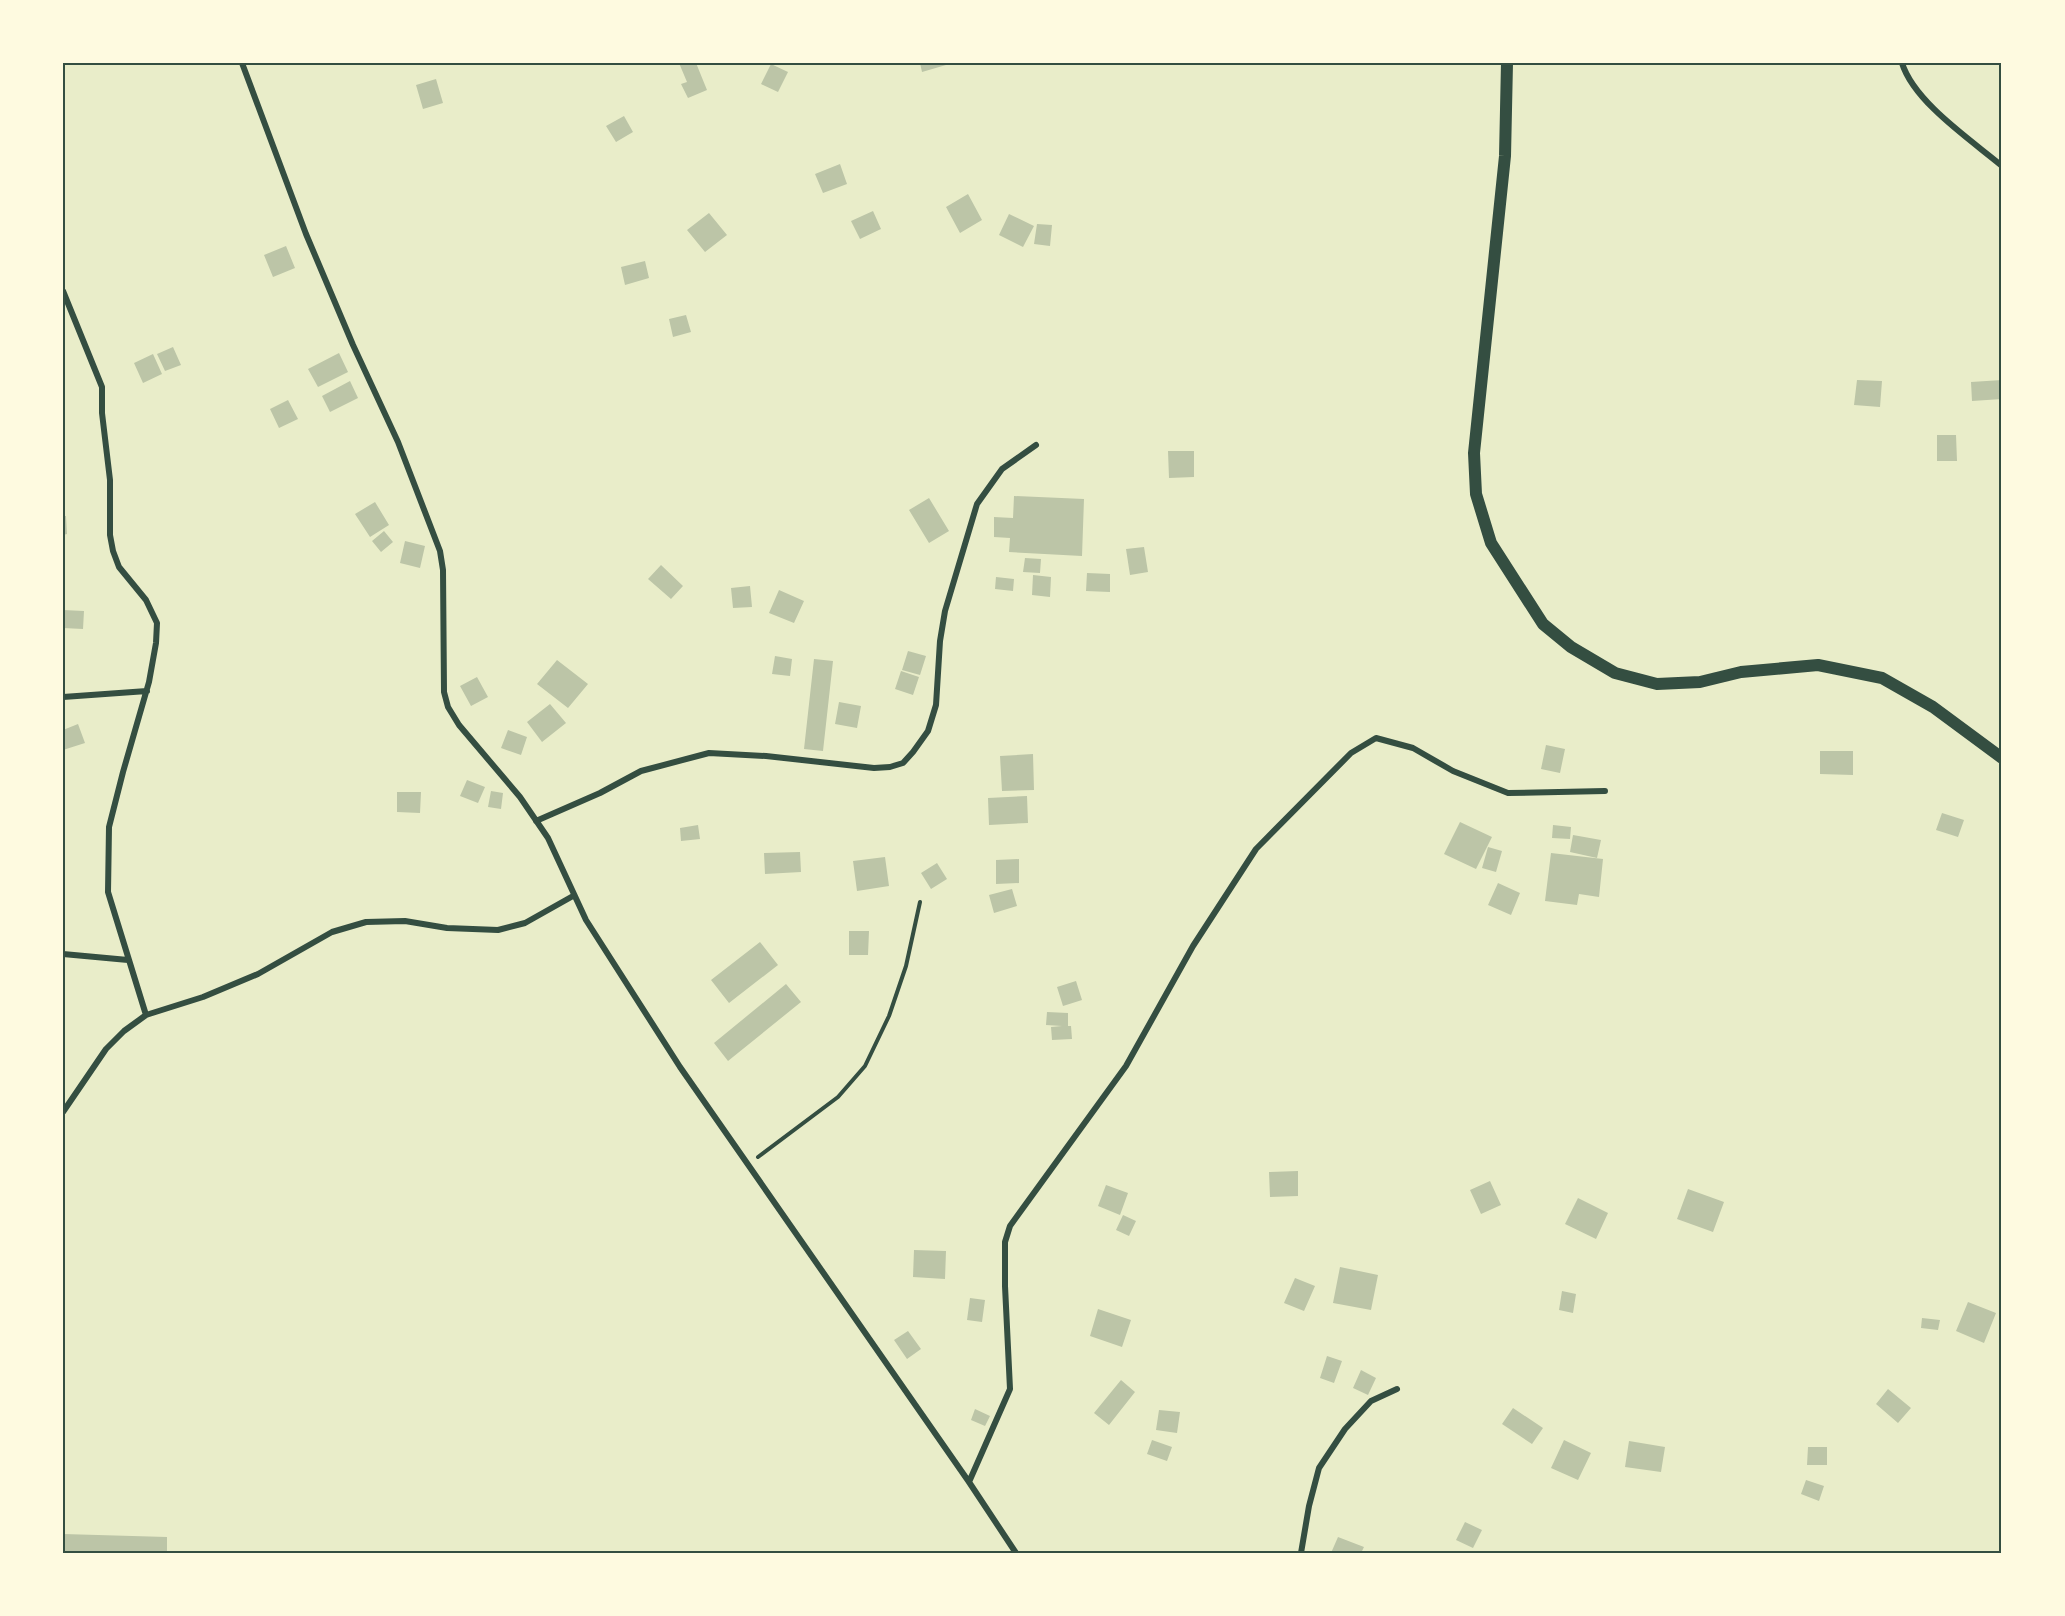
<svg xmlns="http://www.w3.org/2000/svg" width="2065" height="1616" font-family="Mulish,sans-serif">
	<rect width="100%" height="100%" fill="#e9edc9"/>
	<path fill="#bcc5a7" d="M679,63H696L707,90L688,98L681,84L687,82Z
		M920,63H945L946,65L922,72Z
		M771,64L788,72L778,92L761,84Z
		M436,79L443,103L423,109L416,85Z
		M624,116L633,132L616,142L606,126Z
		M840,164L847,184L823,193L815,174Z
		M968,194L982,220L960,233L946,207Z
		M873,211L881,229L860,239L851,221Z
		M709,213L727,235L705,252L687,230Z
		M1009,214L1034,226L1023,247L999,235Z
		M1037,224L1052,225L1050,246L1034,244Z
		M286,246L295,268L273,277L264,255Z
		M645,261L649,278L625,285L621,267Z
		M686,315L691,332L673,337L669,319Z
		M173,347L181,365L165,371L157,354Z
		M339,353L348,372L318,387L308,369Z
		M153,354L162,374L143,383L134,363Z
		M1857,380L1882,381L1880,407L1854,405Z
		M2002,380V399L1972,401L1971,382Z
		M350,381L358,398L330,412L322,396Z
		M288,400L298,419L279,428L270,409Z
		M1937,435H1956L1957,461H1937Z
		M1168,451H1194V477L1169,478Z
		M1014,496L1084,499L1082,556L1009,552L1010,538L994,537V517L1013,518Z
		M929,498L949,531L929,543L909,510Z
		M375,502L389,525L370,537L355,514Z
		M63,516H66L67,534L63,535Z
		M384,531L393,542L381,552L372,541Z
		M405,541L425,546L420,568L400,563Z
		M1144,547L1148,572L1130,575L1126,549Z
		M1025,558L1041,559L1040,573L1023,572Z
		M661,565L683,586L671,599L648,579Z
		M1087,573L1110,574V592L1086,591Z
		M1033,575L1051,577L1050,597L1032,595Z
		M996,577L1014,579L1013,591L995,589Z
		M750,586L752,607L733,608L731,588Z
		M779,590L804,601L794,623L769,613Z
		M63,610L84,611L83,629L63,628Z
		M908,651L926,656L920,675L902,670Z
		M775,656L792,659L790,676L772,674Z
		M814,659L833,661L823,751L804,749Z
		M557,660L588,684L568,708L537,684Z
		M901,671L919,677L913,695L895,689Z
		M477,677L488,697L471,706L460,686Z
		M839,702L861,706L857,728L835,724Z
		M550,704L566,723L542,742L527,722Z
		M78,724L85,743L63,750V730Z
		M508,730L527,737L521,755L501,748Z
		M1546,745L1565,749L1560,773L1541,769Z
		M1820,751H1853V775L1820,774Z
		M1033,754L1034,790L1002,791L1000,756Z
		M467,780L485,787L478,803L460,796Z
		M491,791L503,793L501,809L488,807Z
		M397,792H421L420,813L397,812Z
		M1027,796L1028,823L989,825L988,798Z
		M1942,813L1964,820L1958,837L1936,830Z
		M1460,822L1492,837L1476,869L1444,854Z
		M698,825L700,839L681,841L680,828Z
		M1553,825L1571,827L1570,839L1552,838Z
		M1573,835L1601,840L1597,858L1570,852Z
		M1488,847L1502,851L1496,872L1482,868Z
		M800,852L801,872L765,874L764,853Z
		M1551,853L1603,859L1599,897L1579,894L1577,905L1545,901Z
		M885,857L889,886L857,891L853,861Z
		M1019,859V883L996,884V860Z
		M937,863L947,879L931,889L921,873Z
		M1498,883L1520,893L1511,915L1488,905Z
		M1012,889L1017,906L994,913L989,895Z
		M849,931H869L868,955H849Z
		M760,942L778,965L729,1003L711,980Z
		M1076,981L1082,1000L1063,1006L1057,987Z
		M786,984L801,1002L728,1061L714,1043Z
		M1047,1012L1068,1013V1026H1071L1072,1039L1052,1040L1051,1027L1062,1026L1046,1025Z
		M1298,1171V1196L1270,1197L1269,1172Z
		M1490,1181L1501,1205L1481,1214L1470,1190Z
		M1106,1185L1128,1193L1120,1215L1098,1206Z
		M1688,1189L1724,1202L1713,1232L1677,1219Z
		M1578,1198L1608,1213L1596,1239L1565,1224Z
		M1123,1215L1136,1221L1129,1236L1116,1230Z
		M914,1250L946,1251L945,1279L913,1277Z
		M1340,1267L1378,1275L1371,1310L1333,1303Z
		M1295,1278L1315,1286L1304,1311L1284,1303Z
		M1562,1291L1576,1294L1573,1313L1559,1310Z
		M970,1298L985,1300L982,1322L967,1320Z
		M1968,1302L1996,1313L1984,1343L1956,1331Z
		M1098,1309L1131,1320L1122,1347L1090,1336Z
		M1922,1318L1940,1320L1938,1330L1921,1328Z
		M908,1331L921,1349L907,1359L894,1340Z
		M1327,1356L1342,1361L1334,1383L1320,1378Z
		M1361,1370L1376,1378L1368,1395L1353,1388Z
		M1121,1380L1135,1392L1109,1425L1094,1413Z
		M1888,1389L1911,1408L1898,1423L1876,1404Z
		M1513,1408L1543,1428L1532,1444L1502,1424Z
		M975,1409L990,1416L985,1426L971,1420Z
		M1159,1410L1180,1412L1177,1433L1156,1430Z
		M1152,1440L1172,1447L1167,1461L1147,1454Z
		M1564,1440L1591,1453L1578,1480L1551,1468Z
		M1629,1441L1665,1447L1661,1472L1625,1467Z
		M1808,1447H1827V1465H1807Z
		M1806,1480L1824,1486L1819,1501L1801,1494Z
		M1465,1522L1482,1530L1473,1548L1456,1540Z
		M63,1534L167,1537V1553L63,1552Z
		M1338,1537L1364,1547L1361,1553H1331Z"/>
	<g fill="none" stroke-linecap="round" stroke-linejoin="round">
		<path stroke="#344e41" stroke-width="4" d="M758,1157L838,1097L865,1066L889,1016L906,966L920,902"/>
		<path stroke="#344e41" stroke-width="6" d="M242,63L306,234L353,345L398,442L440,551L443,570L444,692L448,707L459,725L520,797L548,838L586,920L680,1067L969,1482L1016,1553
			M1902,63C1914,102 1971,140 2002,166
			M63,291L102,387V413L110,480V535L113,551L119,567L146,600L157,623L156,643L149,682L123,772L109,827L108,892L146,1015
			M63,697L147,691
			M536,821L600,793L641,771L709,753L766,756L874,768L890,767L903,763L913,752L928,731L936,705L940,641L945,611L977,504L1002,469L1036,445
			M63,954L128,960
			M63,1112L106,1049L124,1031L146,1015L203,997L258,974L332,932L366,922L405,921L447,928L498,930L525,923L573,896
			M969,1482L1010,1389L1005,1286V1242L1010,1226L1126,1066L1193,946L1256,849L1351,753L1376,738L1413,748L1453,771L1508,793L1605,791
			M1301,1553L1309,1506L1319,1468L1345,1429L1371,1401L1397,1389"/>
		<path stroke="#344e41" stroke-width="12" d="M1507,63L1505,156L1474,453L1476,494L1491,543L1543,624L1571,647L1615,673L1657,684L1700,682L1741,672L1818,665L1882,678L1933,707L2002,758"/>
	</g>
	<rect width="2065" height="1616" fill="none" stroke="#fefae0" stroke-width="129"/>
	<rect x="64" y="64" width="1936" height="1488" fill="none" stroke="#344e41" stroke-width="2"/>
</svg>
